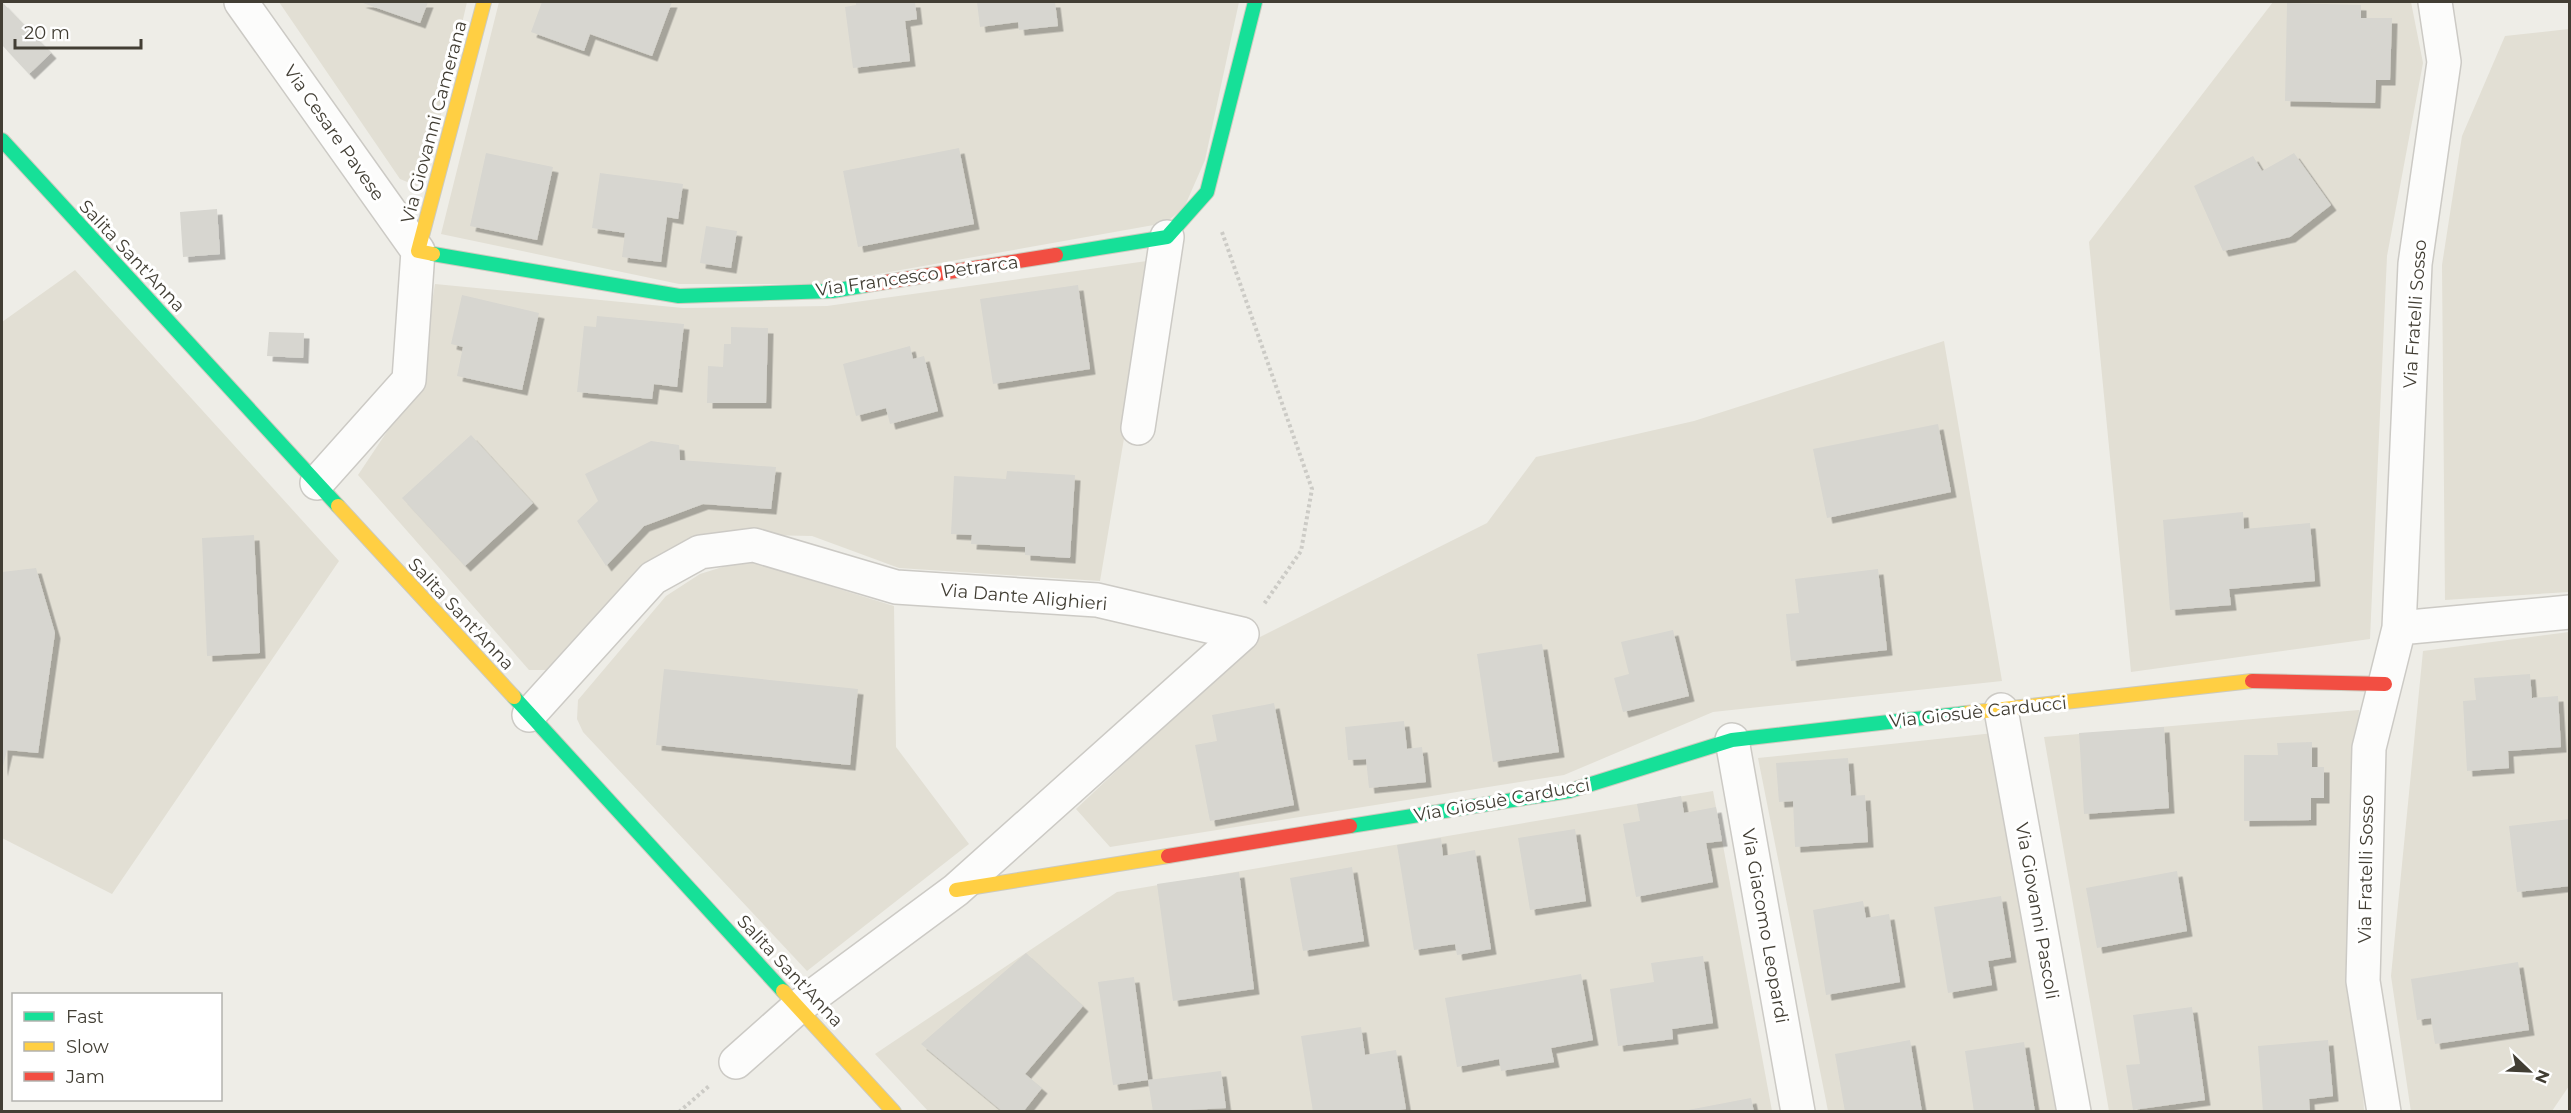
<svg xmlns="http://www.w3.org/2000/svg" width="2571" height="1113" font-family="Montserrat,sans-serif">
	<defs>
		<filter id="shadow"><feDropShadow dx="5.5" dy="5.5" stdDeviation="0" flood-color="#0004"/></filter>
	</defs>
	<rect width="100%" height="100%" fill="#eeede7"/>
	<path fill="#e2dfd4" d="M279,2H467L429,166L417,186L400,179Z
		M499,2H1239L1205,160L1184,208L1165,223L822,284H679L441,234Z
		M2273,2H2411L2423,63L2387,256L2370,639L2131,672L2089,242Z
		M2569,29V592L2445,600L2442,265L2462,136L2505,36Z
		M1154,260L1100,581L899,568L812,536L707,534L672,554L552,670H529L358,475L418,385L435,284L683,308L827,306Z
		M75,270L339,561L112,894L2,838V322Z
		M1944,341L2002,681L1713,712L1564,775L1110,847L1076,809L1256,639L1487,523L1536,457L1694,421Z
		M745,560L894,606L896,747L969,844L807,971L583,732L577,719L578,700L666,596L700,574Z
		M2569,632V1086L2552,1111L2411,1112L2391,976L2423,651Z
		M2359,710L2351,846L2364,1111H2109L2044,737Z
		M1994,733L2058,1111H1828L1758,758Z
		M1713,791L1772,1111H928L875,1054L1117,892Z"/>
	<path fill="#d7d6d0" filter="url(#shadow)" d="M2,2L51,53L29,74L2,45Z
		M360,2H428L420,23Z
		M542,2H672L652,56L590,34L584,51L531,32Z
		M856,2H915L917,19L905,21L910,61L853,68L845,7L856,5Z
		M977,2H1055L1058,26L1019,30L1018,22L980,27Z
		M2287,3L2361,5V18H2392L2390,80H2376L2375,103L2285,101Z
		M959,148L974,224L858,247L843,171Z
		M486,153L553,167L537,240L470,226Z
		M2294,153L2331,205L2290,237L2223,251L2194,186L2253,156L2262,171Z
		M600,173L683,184L678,219L667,217L661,262L622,257L625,233L592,228Z
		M217,209L220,254L183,257L180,212Z
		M706,226L737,231L731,268L700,263Z
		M1078,285L1090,369L993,384L980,299Z
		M462,295L539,313L522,390L457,376L463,347L451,344Z
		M597,316L684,324L677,387L654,384L652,399L577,392L584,326L596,327Z
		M731,327L768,328L766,403H707L708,366L723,367L724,344H731Z
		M269,332L304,333L303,358L267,356Z
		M910,346L913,359L924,356L938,411L890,424L886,408L856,416L843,364Z
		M1938,424L1951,492L1827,518L1813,449Z
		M471,435L533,503L465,566L402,498Z
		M651,441L679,445L680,460L776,467L771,509L703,504L644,526L606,566L577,521L598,501L585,474Z
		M1007,471L1075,475L1070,558L1025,555V547L971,544L972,535L951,534L954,476L1006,479Z
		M2243,512L2244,529L2310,523L2315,581L2229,589L2231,605L2170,610L2163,520Z
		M254,535L260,653L207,656L202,538Z
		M36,568L55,633L38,753L7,750L2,771V572Z
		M1878,569L1887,650L1791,661L1786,614L1799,613L1795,579Z
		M1673,630L1689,696L1623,712L1614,678L1629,674L1621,642Z
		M1542,644L1559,752L1493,762L1477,654Z
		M664,669L858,689L850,765L656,745Z
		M2530,674L2532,698L2558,696L2561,747L2508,751L2509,768L2467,771L2463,701L2476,700L2474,678Z
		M1274,703L1294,805L1210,821L1195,745L1217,741L1212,715Z
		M1404,721L1407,749L1422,747L1426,782L1369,788L1366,759L1348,760L1345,727Z
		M2164,727L2169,808L2084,814L2079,733Z
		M2312,742V767H2324V798H2311V820L2244,821V755H2278L2277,743Z
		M1848,758L1851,796L1865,795L1868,842L1795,847L1793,801L1779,802L1776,763Z
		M1681,796L1684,813L1716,807L1722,841L1706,843L1713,882L1636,897L1623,824L1640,821L1637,804Z
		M2570,819V886L2517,892L2509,826Z
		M1575,829L1586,901L1530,910L1518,838Z
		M1441,838L1443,856L1475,850L1491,949L1457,955L1455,944L1414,950L1397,845Z
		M1352,867L1364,941L1303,951L1290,878Z
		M2177,871L2187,931L2097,948L2086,888Z
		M1239,872L1254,989L1173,1001L1157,884Z
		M2001,896L2011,957L1988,961L1992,985L1948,993L1934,907Z
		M1863,901L1866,918L1889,914L1900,982L1826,995L1813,910Z
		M1026,953L1083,1006L1025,1074L1042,1088L1023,1112H1003L921,1044Z
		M1703,956L1713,1023L1672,1029L1673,1039L1618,1046L1610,989L1654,982L1651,963Z
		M2518,962L2529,1030L2435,1044L2431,1018L2417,1020L2411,979Z
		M1581,974L1593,1040L1551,1048L1554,1062L1501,1071L1499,1059L1457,1067L1445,998Z
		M1134,977L1148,1080L1113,1085L1098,982Z
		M2192,1007L2205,1100L2133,1110L2126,1065L2140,1064L2133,1015Z
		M1361,1027L1365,1055L1396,1050L1406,1109L1387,1112H1313L1301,1036Z
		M1910,1040L1922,1112H1845L1835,1054Z
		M2328,1040L2333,1096L2309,1099L2310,1112H2263L2258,1046Z
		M2024,1042L2035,1112H1974L1965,1051Z
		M1221,1071L1226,1108L1153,1112L1148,1080Z
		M1751,1098L1754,1112H1688V1110Z"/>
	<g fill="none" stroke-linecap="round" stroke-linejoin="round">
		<g stroke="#cccac5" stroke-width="36">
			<path id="street" d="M241,2L418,251L409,380L317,483
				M1138,428L1167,237
				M2399,628L2570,612
				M2001,710L2074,1112
				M529,715L653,578L700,552L754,545L896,587L1097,600L1242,634
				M1732,740L1798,1112
				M736,1062L798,1007L956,890L1242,634
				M2384,1112L2363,981L2369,748L2399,628L2415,264L2444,62L2435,2"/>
		</g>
		<g stroke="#cccabe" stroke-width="16">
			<path id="fast" d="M2,140L338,506
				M433,254L679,296L832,291L867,285
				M1056,255L1167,237L1207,192L1255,2
				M514,697L783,991
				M1350,826L1569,791L1732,740L1967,713"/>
		</g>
		<g stroke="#cccabe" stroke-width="16">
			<path id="slow" d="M433,254L418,251L484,2
				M338,506L514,697
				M1967,713L2252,681
				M956,890L1168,856
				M783,991L894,1112"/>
		</g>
		<g stroke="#cccabe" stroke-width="16">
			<path id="jam" d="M867,285L1056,255
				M2252,681L2385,684
				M1168,856L1350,826"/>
		</g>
		<path stroke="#cccbc6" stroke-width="4" stroke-dasharray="3 3" stroke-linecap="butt" d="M1222,232L1312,489L1301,551L1264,604
			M679,1112L709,1086"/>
		<use href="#street" stroke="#fcfcfb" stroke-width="33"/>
		<use href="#fast" stroke="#16e098" stroke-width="14"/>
		<use href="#slow" stroke="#ffcf43" stroke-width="14"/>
		<use href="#jam" stroke="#f24e42" stroke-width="14"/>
	</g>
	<g text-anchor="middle" stroke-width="6" stroke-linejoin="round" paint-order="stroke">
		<g font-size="18" fill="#423e34" stroke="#fff">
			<text transform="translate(434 122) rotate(-75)" y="6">Via Giovanni Camerana</text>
			<text transform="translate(334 133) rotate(55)" y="6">Via Cesare Pavese</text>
			<text transform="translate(132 256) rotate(47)" y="6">Salita Sant'Anna</text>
			<text transform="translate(917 276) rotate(-8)" y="6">Via Francesco Petrarca</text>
			<text transform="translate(2415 314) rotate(-86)" y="6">Via Fratelli Sosso</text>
			<text transform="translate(1024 597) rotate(5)" y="6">Via Dante Alighieri</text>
			<text transform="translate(461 614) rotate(47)" y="6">Salita Sant'Anna</text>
			<text transform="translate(1978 712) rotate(-6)" y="6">Via Giosuè Carducci</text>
			<text transform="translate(1502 800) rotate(-10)" y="6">Via Giosuè Carducci</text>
			<text transform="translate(2366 869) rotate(-89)" y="6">Via Fratelli Sosso</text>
			<text transform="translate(2037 911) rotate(80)" y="6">Via Giovanni Pascoli</text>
			<text transform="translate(1765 926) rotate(80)" y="6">Via Giacomo Leopardi</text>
			<text transform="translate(790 971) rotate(47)" y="6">Salita Sant'Anna</text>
		</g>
	</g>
	<rect width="2571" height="1113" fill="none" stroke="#423e34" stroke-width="6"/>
	<rect x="12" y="993" width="210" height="108" fill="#ffffff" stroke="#b3b2ae" stroke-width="1.5"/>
	<rect x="24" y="1012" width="30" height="9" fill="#16e098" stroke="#b3b2ae" stroke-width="1.5"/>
	<text x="66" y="1023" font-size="18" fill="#423e34">Fast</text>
	<rect x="24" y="1042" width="30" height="9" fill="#ffcf43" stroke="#b3b2ae" stroke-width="1.5"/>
	<text x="66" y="1053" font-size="18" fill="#423e34">Slow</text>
	<rect x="24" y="1072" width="30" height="9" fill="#f24e42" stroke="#b3b2ae" stroke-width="1.5"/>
	<text x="66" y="1083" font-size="18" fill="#423e34">Jam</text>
	<g transform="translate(2529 1071) rotate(113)" stroke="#ffffff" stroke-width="4.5" paint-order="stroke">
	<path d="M0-4.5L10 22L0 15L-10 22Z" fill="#423e34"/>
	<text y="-9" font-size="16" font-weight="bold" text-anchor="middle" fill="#423e34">N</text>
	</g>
	<path d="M15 39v9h126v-9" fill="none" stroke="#423e34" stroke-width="3"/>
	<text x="24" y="39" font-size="18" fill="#423e34" stroke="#ffffff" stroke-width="4.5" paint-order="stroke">20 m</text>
</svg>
